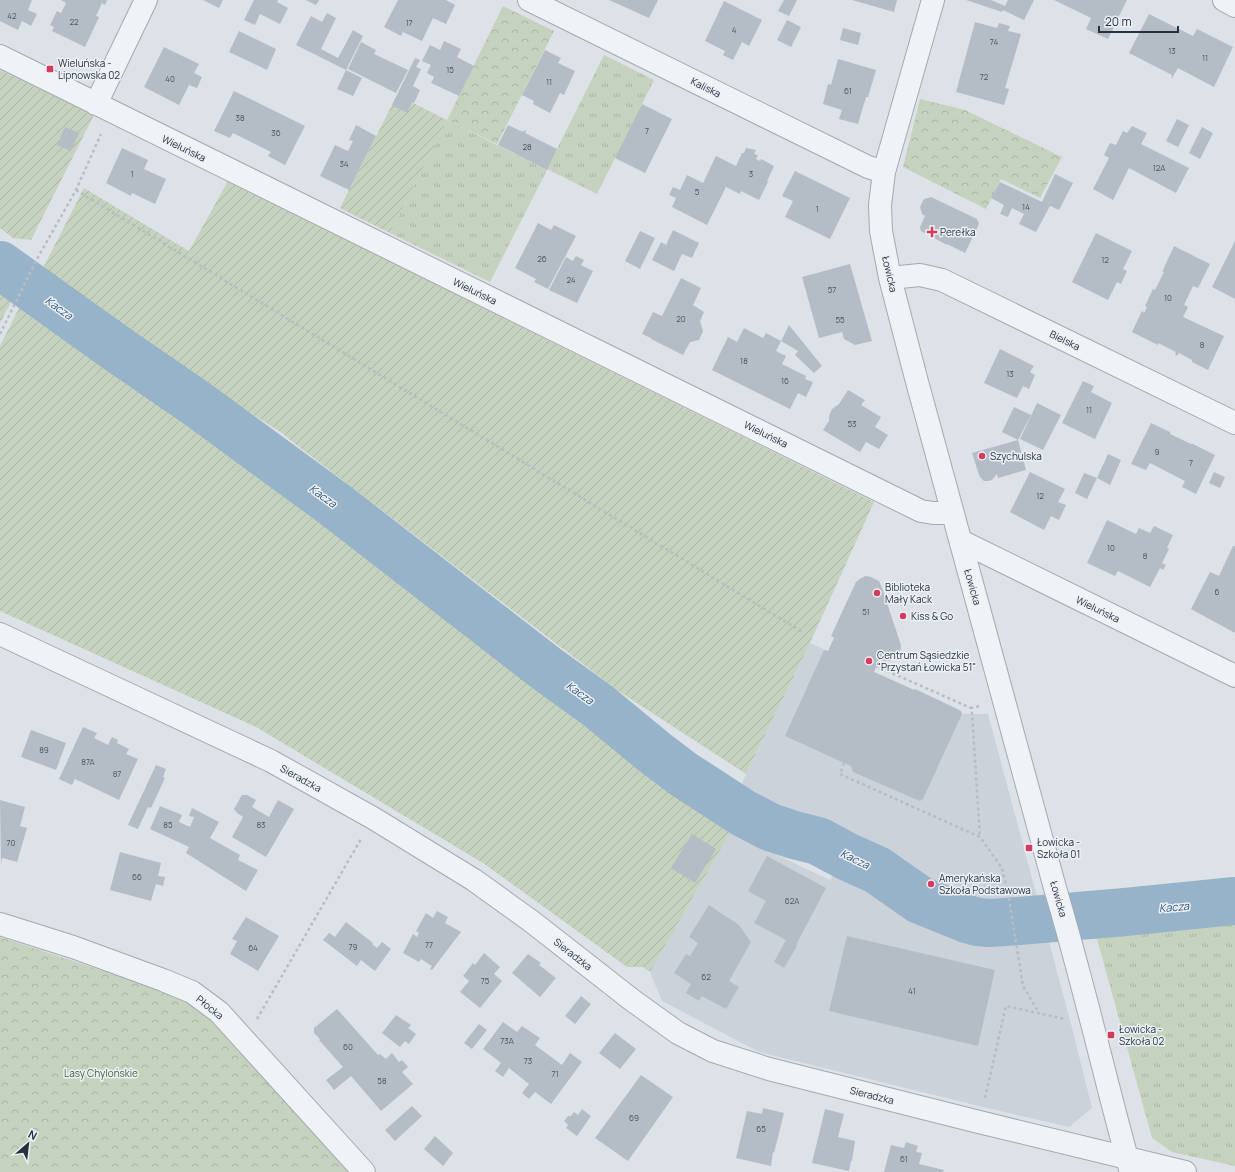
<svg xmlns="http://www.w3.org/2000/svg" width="1235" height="1172" font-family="Manrope,sans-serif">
	<defs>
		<pattern id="grass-tufts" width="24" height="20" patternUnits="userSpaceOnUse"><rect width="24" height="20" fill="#c5d2be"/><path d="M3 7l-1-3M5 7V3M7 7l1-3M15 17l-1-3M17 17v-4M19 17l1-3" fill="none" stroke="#a9b5a4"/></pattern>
		<pattern id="forest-crowns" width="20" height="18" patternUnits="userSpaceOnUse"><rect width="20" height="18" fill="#c5d2be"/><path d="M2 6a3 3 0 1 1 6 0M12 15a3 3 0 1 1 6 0" fill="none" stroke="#a9b5a4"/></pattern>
		<pattern id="garden-furrows" width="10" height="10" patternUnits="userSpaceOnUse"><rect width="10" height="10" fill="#c5d2be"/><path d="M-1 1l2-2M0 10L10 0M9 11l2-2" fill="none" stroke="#a9b5a4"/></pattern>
	</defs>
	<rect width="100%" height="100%" fill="#dde2e8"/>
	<path fill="#cbd2da" d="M810,643L914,690L915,689L960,710L962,714H988L1070,1020L1092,1108L1069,1127L983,1107L759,1052L662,1001L650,972L730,833L830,880L834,872L725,818Z"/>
	<path fill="url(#grass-tufts)" d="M604,55L654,80L597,194L547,169Z
		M447,120L547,170L490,282L390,233Z
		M1235,890V1166L1172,1152L1152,1138L1097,939L1086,892Z"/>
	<path fill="url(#forest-crowns)" d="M503,6L554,31L497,144L447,120Z
		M920,99L965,110L1062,157L1040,198L1001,179L986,209L903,167Z
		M0,937L189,999L225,1030L351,1172H0Z"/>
	<path fill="url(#garden-furrows)" d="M0,70L94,115L31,240L13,238L0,228Z
		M397,95L447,120L390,233L340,208Z
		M228,181L874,502L810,643L746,774L617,690L294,443L282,433L39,278L44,266L84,188L189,251Z
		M0,292L12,300L0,323Z
		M20,306L66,339L81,334L106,351L115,367L152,386L215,427L258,459L555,697L655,770L722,823L730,833L650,972L643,967H627L483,863L256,727L0,611V346Z"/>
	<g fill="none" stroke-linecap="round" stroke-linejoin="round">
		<path stroke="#96b3ca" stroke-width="48" d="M0,265L116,348L196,403L334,504L547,669L597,705L654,752L683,774L743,813L770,827L794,835L818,841L848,857L877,870L920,900L967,919L978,922L990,923L1019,921L1125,912L1235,901"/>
	</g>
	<path fill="#b4bcc5" d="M0,0H32L28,10L37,14L31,26L22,21L18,30L0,21Z
		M61,0H107L105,5L102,3L96,16L99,17L85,47L52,31L54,27L50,25L57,11L61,13L66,3Z
		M203,0H223L219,8Z
		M254,0H278L277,2L288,8L280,24L260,14L255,25L244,20Z
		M306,0H319L316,5Z
		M398,0H446L455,5L446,24L433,18L422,41L403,32L401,36L384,27Z
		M609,0H658L649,18Z
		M784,0H797L789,16L778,11Z
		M852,0H897L894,12Z
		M966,0H991L1005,6L1008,0H1034L1024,20L1003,10L1002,12Z
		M1054,0H1127L1117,20L1114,18L1110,25L1114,27L1108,39L1086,29L1091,18Z
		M724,1L762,20L749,46L742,42L733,60L723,55L725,51L705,41Z
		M327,13L336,18L321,49L338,58L353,30L363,36L346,70L296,45L311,16L322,22Z
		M1149,14L1193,36L1197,29L1233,47L1214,87L1178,68L1172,78H1171L1172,75L1129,53Z
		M787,20L801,27L791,47L777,40Z
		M975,22L997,28L999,23L1010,26L1008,31L1021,34L1005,88L1009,89L1004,105L956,92Z
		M843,28L861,33L858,45L840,40Z
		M239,31L276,49L267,70L229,52Z
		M444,41L461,49L457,57L474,66L459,96L431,83L434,77L427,73L431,65L422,61L430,45L440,50Z
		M361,42L376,50L374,54L408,70L396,93L348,69Z
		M164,47L199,64L194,73L202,77L197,88L189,85L179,105L144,87Z
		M545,50L561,58L558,63L575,71L564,95L560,93L550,113L533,104L534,101L522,95Z
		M415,58L420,60L416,67L421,69L413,86L420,90L414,103L412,102L407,113L392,105Z
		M838,59L876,70L868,97H866L858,124L839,119L842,110L823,104L828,84L831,85Z
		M346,70L362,78L353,96L337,89Z
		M234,91L305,126L285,165L268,156L271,152L233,133L230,138L214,131Z
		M642,104L672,119L645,173L615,158Z
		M1177,119L1189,125L1178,147L1166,141Z
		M356,125L376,136L349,190L320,176L335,145L348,151L353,141L349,140Z
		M508,125L523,132L525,130L526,131L525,133L557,149L547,170L498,145Z
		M1132,126L1147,133L1141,144L1189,168L1176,193L1129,168L1113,200L1093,189L1109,158L1104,155L1110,143L1116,145L1123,131L1127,133Z
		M65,127L79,133L71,151L57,145Z
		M1202,127L1213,133L1200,159L1189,153Z
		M122,148L148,160L144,169L166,179L155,204L132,193L131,196L106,183Z
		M746,148L756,150L754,154L758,155L756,159L760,161L761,159L774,166L767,181L768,182L759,200L741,191L740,194L726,187L707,225L672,207L676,198L669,195L673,187L680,190L687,175L703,183L716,156L736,166L742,153H744Z
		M795,171L850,198L830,239L785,217L793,201L782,196Z
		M1055,174L1073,183L1059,210L1050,206L1036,232L1019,224L1024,214L1012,208L1008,217L1000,214L1004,205L991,198L1000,182L1042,202Z
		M931,197L977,219L979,224L965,253L947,244V245L921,231L920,227L925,216L922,214L920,207L924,199Z
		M538,223L551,230L554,225L576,236L548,289L534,282L536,279L515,268Z
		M673,230L699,243L692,258L682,254L674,271L652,260L661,242L666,245Z
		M640,231L655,238L640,269L625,261Z
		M1096,233L1132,251L1123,269L1127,271L1121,284L1117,282L1108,300L1072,282Z
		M1235,241V299L1212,287Z
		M1174,246L1210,264L1198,288L1193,286L1184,305L1188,307L1183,317L1224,336L1208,370L1192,362V360L1179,353L1177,356L1175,354L1176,352L1158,343V345L1132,332L1142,311L1144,313L1147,307L1145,306L1153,289L1155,290L1164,272L1162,271L1163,270Z
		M576,256L584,260L581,265L593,271L577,303L549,290L566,257L573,261Z
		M850,264L872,341L855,345L844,339L842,332L819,338L802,277Z
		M681,278L701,288L693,305L704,312L700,321L703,331L699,340L690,342L683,355L651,339V338L642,334L653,312L662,316Z
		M789,325L822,366L814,373L795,355L798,351L781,341L776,351L786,356L782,364L806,376L805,379L813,382L806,397L798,393L790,409L712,370L728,337L737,342L744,328L763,338L766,333L781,341Z
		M1000,349L1034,366L1030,372L1035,375L1029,389L1023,386L1017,398L984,383Z
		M1083,381L1094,386L1091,392L1112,403L1095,439L1062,423Z
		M848,390L865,400L861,405L881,417L875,427L888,435L879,449L866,442L860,452L823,430L829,421V416L832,409L839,404Z
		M1037,403L1061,415L1043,450L1020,439Z
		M1014,407L1031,415L1018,440L1002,432Z
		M1151,423L1170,432V434L1191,444H1193L1215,455L1196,494L1182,487L1185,481L1150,463L1146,470L1131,464Z
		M1018,440L1026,470L998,478L997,474L992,480L988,481H984L981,478L979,475L972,453Z
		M1108,454L1121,460L1110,485L1097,478L1087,499L1075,493L1084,473L1097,478Z
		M1030,472L1065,489L1058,502L1066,505L1059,520L1051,516L1044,530L1010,512Z
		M1214,472L1225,477L1220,488L1209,483Z
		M1107,520L1136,534L1139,528L1150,533L1154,526L1173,535L1167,548L1169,549L1162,563L1166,565L1163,570L1160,568L1150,587L1118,571L1115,576L1087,563Z
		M1233,546H1235V633L1191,609L1210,572L1219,576Z
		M866,576L871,577L879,581L882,588L901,645L900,652L896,657L890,661H884L879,659L874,672L914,690L915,689L961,711L962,714L923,799L920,801L853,772L851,766L785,736L824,650L828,651L834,638L831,636L856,582L861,578Z
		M83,727L97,733L94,738L108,745L112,737L118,740L117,743L129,749L126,754L138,759L119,800L75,779L72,785L59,779Z
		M31,730L66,743L56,770L21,757Z
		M156,765L166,769L163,777L165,778L151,808L148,807L138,829L128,825Z
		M242,795H247L256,800L252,807L269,817L278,800L294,809L266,857L232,837L243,817L237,813L234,809Z
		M0,800L25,807L20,826L27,828L17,862L2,858L1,865Z
		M160,806L182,815L179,822L190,827L194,817L189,816L192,808L219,822L210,838L240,855L238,860L258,870L246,891L186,853L189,847L150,829Z
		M692,834L716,849L695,883L671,868Z
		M120,852L161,863L158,876L165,877L163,886L156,884L151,901L110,890Z
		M767,856L826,888L796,945L797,946L784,968L774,962L786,940L754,923L766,901L748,891Z
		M709,905L739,925L751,942L729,981L739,987L726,1009L702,996L699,1001L686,993L691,984L674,973L686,954L690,956L698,943L689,937Z
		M437,911L448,917L445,923L461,932L432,970L430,969L432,966L421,959L419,962L403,953L413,934L417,937L419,933L416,931L426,913L433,918Z
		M246,917L279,936L258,971L230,954L237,941L232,939Z
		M346,922L373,943L372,944L377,948L382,942L391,949L375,971L361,960L357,966L323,940L329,933L335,937Z
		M847,936L995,970L978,1046L829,1011Z
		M484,953L500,967L494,974L502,981L480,1008L460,992L469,981L463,976L473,963L475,965Z
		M528,954L541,963L539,965L556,978L540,997L512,973Z
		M581,996L591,1004L575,1024L565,1016Z
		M337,1009L378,1055L380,1054L386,1059L392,1053L399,1062L402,1060L408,1067L402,1072L413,1084L381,1111L351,1076L334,1090L326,1080L343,1067L319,1040L320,1039L314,1033V1028Z
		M396,1015L411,1025L408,1028L416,1034L409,1044L405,1041L400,1047L382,1033Z
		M503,1022L517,1032L522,1026L540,1038L535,1045L562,1065L570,1053L582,1062L551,1104L535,1092L529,1099L522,1093L529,1084L509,1068L503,1077L495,1071L501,1063L483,1049Z
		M479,1024L487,1030L472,1049L464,1043Z
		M615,1033L636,1049L620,1069L599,1053Z
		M641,1075L673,1097L628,1161L595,1138Z
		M412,1106L422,1116L395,1141L385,1130Z
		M763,1108L784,1113L774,1153L773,1152L771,1166L736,1158L747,1111L762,1114Z
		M582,1109L591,1116L577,1136L566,1128L568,1125L564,1121L568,1116H571L574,1112L578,1115Z
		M825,1109L844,1114L838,1137L855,1141L852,1161H851L849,1171L812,1163Z
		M435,1136L453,1153L443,1166L424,1149Z
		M906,1142L918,1146L916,1152L922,1153L919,1164L944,1170L943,1172H884L891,1145L904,1148Z"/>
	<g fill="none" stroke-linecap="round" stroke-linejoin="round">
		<g stroke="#a2a9b2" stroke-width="24">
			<path id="minor" d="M529,0L868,167L884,172
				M933,0L884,172L880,205L881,231L890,278L916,378L1055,888C1083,981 1104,1075 1130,1169
				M1224,0L1235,6
				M0,56L921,511L933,513H953
				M96,104L146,0
				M890,278L920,275L942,280L1235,423
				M961,541L1235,676
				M0,634L271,761L373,818L474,880L531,921L632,1000L678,1033L713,1051L769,1069L979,1122L1185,1172
				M0,924L73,947L163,980L192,992L219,1012L364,1172"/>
		</g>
		<path stroke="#b7bdc3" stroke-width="2.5" stroke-dasharray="3 3" stroke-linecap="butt" d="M76,190L804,633
			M0,334L37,259L76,190L101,134
			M876,666L971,708
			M979,706L971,708L972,713L980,837
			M844,763L840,774L980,837L1002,868L1009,899L1023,986L1039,1013
			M257,1019L361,839
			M985,1098L1006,1006L1065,1019"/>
		<use href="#minor" stroke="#f0f3f6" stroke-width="22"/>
	</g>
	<g fill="#d43c5e" stroke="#edf1f6" stroke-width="1.5">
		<rect x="46" y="65" width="8" height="8" rx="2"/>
		<path d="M930 226h4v4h4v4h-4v4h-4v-4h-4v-4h4z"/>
		<circle cx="982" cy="456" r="4"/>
		<circle cx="877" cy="593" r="4"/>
		<circle cx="903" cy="616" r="4"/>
		<circle cx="869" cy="661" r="4"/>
		<rect x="1025" y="844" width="8" height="8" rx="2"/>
		<circle cx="931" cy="884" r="4"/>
		<rect x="1107" y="1031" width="8" height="8" rx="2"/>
	</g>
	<g text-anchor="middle" stroke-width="3" stroke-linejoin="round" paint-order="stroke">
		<g font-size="8" fill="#4a5460">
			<text x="12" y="19">42</text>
			<text x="74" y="25">22</text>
			<text x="409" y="26">17</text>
			<text x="734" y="33">4</text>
			<text x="994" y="45">74</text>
			<text x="1172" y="54">13</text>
			<text x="1205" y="61">11</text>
			<text x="450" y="73">15</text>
			<text x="984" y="80">72</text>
			<text x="170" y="82">40</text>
			<text x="549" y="85">11</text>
			<text x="848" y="94">61</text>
			<text x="240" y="121">38</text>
			<text x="647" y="134">7</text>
			<text x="276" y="136">36</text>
			<text x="527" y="150">28</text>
			<text x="344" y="167">34</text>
			<text x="1159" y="171">12A</text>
			<text x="132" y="177">1</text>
			<text x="751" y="177">3</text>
			<text x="697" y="195">5</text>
			<text x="1026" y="210">14</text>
			<text x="817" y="212">1</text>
			<text x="542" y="262">26</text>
			<text x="1105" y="263">12</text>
			<text x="571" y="283">24</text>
			<text x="832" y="293">57</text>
			<text x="1168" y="301">10</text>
			<text x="681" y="322">20</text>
			<text x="840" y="323">55</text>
			<text x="1202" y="348">8</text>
			<text x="744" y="364">18</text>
			<text x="1010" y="377">13</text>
			<text x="785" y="384">16</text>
			<text x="1089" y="413">11</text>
			<text x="852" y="427">53</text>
			<text x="1157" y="455">9</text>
			<text x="1191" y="466">7</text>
			<text x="1040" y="499">12</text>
			<text x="1111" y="551">10</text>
			<text x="1145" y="559">8</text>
			<text x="1217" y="595">6</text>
			<text x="866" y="615">51</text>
			<text x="44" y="753">89</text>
			<text x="88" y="765">87A</text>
			<text x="117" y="777">87</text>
			<text x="168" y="828">85</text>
			<text x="261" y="828">83</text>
			<text x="11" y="846">70</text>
			<text x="137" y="880">66</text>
			<text x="792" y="904">62A</text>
			<text x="429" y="948">77</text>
			<text x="353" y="950">79</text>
			<text x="253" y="951">64</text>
			<text x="706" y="980">62</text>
			<text x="485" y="984">75</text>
			<text x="912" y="994">41</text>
			<text x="507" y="1044">73A</text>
			<text x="348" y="1050">60</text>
			<text x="528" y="1064">73</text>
			<text x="555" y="1077">71</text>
			<text x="382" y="1084">58</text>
			<text x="634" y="1121">69</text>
			<text x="761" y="1132">65</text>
			<text x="904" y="1162">61</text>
		</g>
		<g font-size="10" fill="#26313f" stroke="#edf1f6" text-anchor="start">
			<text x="58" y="67">Wieluńska -<tspan x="58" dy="12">Lipnowska 02</tspan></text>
			<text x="940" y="236">Perełka</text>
			<text x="990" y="460">Szychulska</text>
			<text x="885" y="591">Biblioteka<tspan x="885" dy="12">Mały Kack</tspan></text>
			<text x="911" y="620">Kiss &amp; Go</text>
			<text x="877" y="659">Centrum Sąsiedzkie<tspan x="877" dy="12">"Przystań Łowicka 51"</tspan></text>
			<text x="1037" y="846">Łowicka -<tspan x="1037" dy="12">Szkoła 01</tspan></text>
			<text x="939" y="882">Amerykańska<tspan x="939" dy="12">Szkoła Podstawowa</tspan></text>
			<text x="1119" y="1033">Łowicka -<tspan x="1119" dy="12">Szkoła 02</tspan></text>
		</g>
		<g font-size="10" fill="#26313f" stroke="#edf1f6">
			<text transform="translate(706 87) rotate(26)" y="4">Kaliska</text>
			<text transform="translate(184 148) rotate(26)" y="4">Wieluńska</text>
			<text transform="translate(890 274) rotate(77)" y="4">Łowicka</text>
			<text transform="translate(475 291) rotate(26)" y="4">Wieluńska</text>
			<text transform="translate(1065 340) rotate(26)" y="4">Bielska</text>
			<text transform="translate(766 434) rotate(26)" y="4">Wieluńska</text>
			<text transform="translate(973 587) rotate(74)" y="4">Łowicka</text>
			<text transform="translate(1098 609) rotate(26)" y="4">Wieluńska</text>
			<text transform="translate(301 778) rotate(29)" y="4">Sieradzka</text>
			<text transform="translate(1059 899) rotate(74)" y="4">Łowicka</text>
			<text transform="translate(573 954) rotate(38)" y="4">Sieradzka</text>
			<text transform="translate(210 1007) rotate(39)" y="4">Płocka</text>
			<text transform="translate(872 1095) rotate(14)" y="4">Sieradzka</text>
		</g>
		<g font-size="10" fill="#3e5c33" stroke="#edf1f6">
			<text x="101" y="1077">Lasy Chylońskie</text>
		</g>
		<g font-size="11" font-style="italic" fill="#2f5375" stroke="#edf1f6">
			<text transform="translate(59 308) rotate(36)" y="4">Kacza</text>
			<text transform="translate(323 496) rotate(36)" y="4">Kacza</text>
			<text transform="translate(580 693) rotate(35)" y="4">Kacza</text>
			<text transform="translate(855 859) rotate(26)" y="4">Kacza</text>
			<text transform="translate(1174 907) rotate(-5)" y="4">Kacza</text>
		</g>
	</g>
	<g transform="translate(28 1144) rotate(28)" stroke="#edf1f6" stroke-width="3" paint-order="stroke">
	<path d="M0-3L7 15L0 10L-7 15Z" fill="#26313f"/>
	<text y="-6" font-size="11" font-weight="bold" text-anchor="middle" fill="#26313f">N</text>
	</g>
	<path d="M1099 26v6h79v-6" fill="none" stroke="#26313f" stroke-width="2"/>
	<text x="1105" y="26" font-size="12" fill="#26313f" stroke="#edf1f6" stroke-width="3" paint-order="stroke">20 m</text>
</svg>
